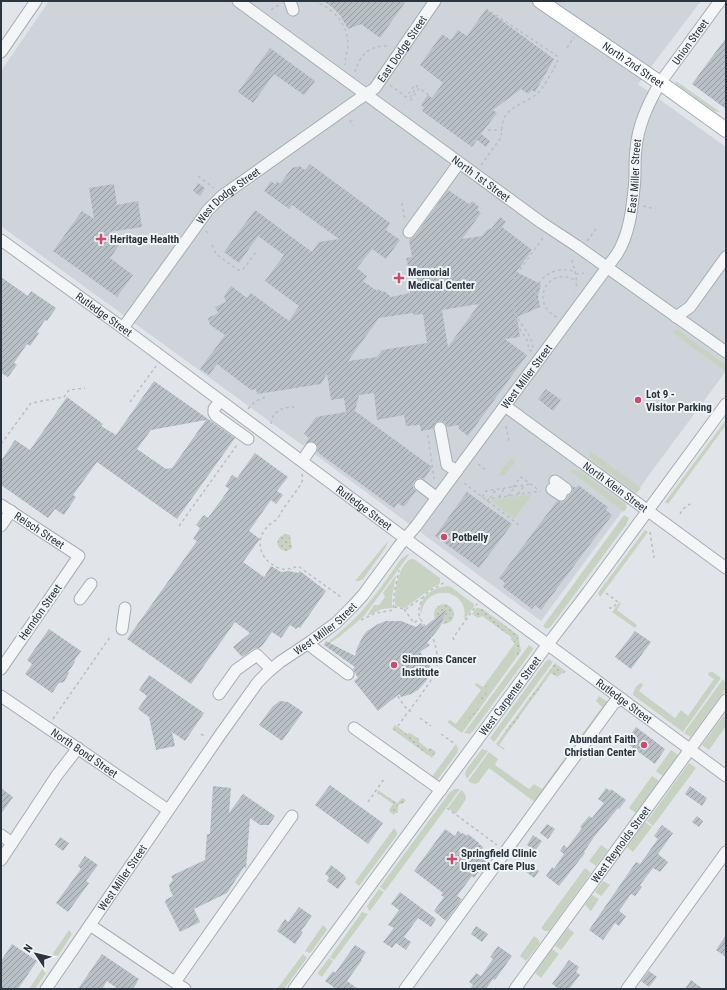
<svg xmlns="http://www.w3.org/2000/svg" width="727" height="990" font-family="'Roboto Condensed',sans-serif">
	<defs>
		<pattern id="garden-dots" width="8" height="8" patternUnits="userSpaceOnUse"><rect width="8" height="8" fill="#c8d2c2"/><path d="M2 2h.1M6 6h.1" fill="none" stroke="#acb5a8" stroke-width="1.8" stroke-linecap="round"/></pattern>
		<pattern id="building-hatch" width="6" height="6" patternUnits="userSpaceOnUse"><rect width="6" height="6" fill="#b8bfc5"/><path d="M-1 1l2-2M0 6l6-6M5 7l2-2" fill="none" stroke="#969ca1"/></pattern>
	</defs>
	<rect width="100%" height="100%" fill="#e1e5e9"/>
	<path fill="#cfd4da" d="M49,1H701L638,84L726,147V371L541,621L298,442L1,226V71Z"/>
	<path fill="#c8d2c2" d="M676,81L720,112L714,111L675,83Z
		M675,330H678L726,365V372L672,332Z
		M726,420V425L668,504L665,502Z
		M590,451L641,488L637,493L592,460L589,455Z
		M512,459L515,461V463L504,475L499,476C500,471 507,461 512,459Z
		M574,470L581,472L623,503L627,507L624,512L570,471Z
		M533,494L514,519L490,500Z
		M624,515L629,518L626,525L552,625L549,628L546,629L543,626Z
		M645,530L648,532L600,597L598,593Z
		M388,541L386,547L363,579L359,581H355Z
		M408,554L409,555L364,616L339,637L325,646L326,644L349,624L361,612L379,590L401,559Z
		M411,559H414L440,578V583L438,585L435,586L425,593L405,608L395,606C394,593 398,565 411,559Z
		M396,575L392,597V608L382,609L367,616L374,605H379L385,597L383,593Z
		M448,586L451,587L474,604V606L464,620C471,589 426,581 421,614C417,598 433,587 448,586Z
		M620,602L621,603L617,610L637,625L635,628L612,612L619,603Z
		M515,643L516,658L462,733L448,723V721L450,720L456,724L481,690L475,685L476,683L478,684L483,687Z
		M529,645L533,648L532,651L473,731L470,734L464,733Z
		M549,659L553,662L494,742L490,738L546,661Z
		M710,672H713L721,678L683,732L633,695C634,690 636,684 642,683L643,685L639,691L675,718L681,710L688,716L714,679L709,676L708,673Z
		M723,679L726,684L725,690L691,737L684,733Z
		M599,696L609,703L536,803L489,768L478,783L474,784L468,781L489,752L498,759L495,765L529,789L534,784L542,789L602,707L596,701Z
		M726,712V726L709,750L702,745Z
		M456,744L458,749L457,753L438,779H436L431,778Z
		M482,749L488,751L467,779L465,775L466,770Z
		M671,750L678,755L663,776L661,775L656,771Z
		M689,763L696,768L653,826L647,821Z
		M652,776L659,781L636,813L629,808Z
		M455,789H460L385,891L380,887L450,792Z
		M461,790L465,794L466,799L456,814L448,808Z
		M645,822L652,827L633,852L627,847Z
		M394,828L397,832V835L359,886L355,882Z
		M601,845L608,850L596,866L589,861Z
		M585,868L591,873L549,931H545L541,928Z
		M603,881L610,885L601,896L595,892Z
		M379,889L384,892L370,911L368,909L367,906Z
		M592,895L599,899L591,911L585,905Z
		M362,912L368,914L334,960L330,957Z
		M323,925L326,928L327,930L311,952L309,953L305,951Z
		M568,928L574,933L561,950L555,946Z
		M69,930L72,934L58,956L52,955Z
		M534,936L538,939L540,943L526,961L520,956Z
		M552,949L559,954L541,978L535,973Z
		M303,954L307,958L284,989H277Z
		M329,958L333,961L322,977L318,974V973Z
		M43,968L46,973L35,989H29Z"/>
	<path fill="url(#garden-dots)" d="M285,534L290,535L292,548L287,551C275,550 274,538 285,534Z
		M434 614a10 10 0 1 1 20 0a10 10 0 1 1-20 0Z
		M476,608H479L484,610L518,635L521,651L516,658L515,643L511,640V637L482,616L478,618L472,614Z
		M555,663L564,670L561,674L557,677L551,673L499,745L505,749L504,750L496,744Z
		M486,686L488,687V689C483,706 476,715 461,725H459V722C473,712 480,704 485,687Z
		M395,725L407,734L410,733L419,739V742L428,749L431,748L436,752L432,758L392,729Z
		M378,790L397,803L402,798L406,800L404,803L398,805V813H395L394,815L390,812L389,810L393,804L377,793Z"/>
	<path fill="url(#building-hatch)" fill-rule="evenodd" d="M324,1H406L380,38L361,24L348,29L340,15L332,7Z
		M486,9L554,59L535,92L532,90L528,94L521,89L493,110L497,113L481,134L490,141L486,147L477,140L472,147L422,111L424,108L421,105L428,95L432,98L443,83L420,65L442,34L451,40L458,30L467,36Z
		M726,38V109L692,84Z
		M270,48L315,81L304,95L274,74L253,103L238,92Z
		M310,164L390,223L386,230L400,240L386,259L372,249L357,268L367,276L363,281L377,291L378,289L383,292L384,291L391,297L410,293V291L419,290L415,266H408L406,258L412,257L409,240L415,236L448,190L469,204L472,201L479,207L477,210L481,213L462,239L482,236L486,231L490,228L491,229L500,217L506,222L502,227L532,250L516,272L541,284L538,296L540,307L517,317L520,337L505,339L527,355L468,436L459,429L458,425L447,427L445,423L442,421H438L436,422L434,425L433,429L421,431L420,425L406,426L404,415L377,420L374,393L359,395L355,411L432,467L424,479L421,478H418L414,481L413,484V487L416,491L404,507L398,503L394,508L317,452L318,448L317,445L315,443L311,441L305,444L309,438L304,434L316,417L346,412L344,398L331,400L327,374L321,384L257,394L256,389L251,390L217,364L209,375L200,369L225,335L210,325L208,318L218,313L215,307L226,302L224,296L231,286L247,298L251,293L289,321L299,306L265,281L284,255L258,236L239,263L224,252L255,210L312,252L319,242L339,239L292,205L289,209L264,191L271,181L275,184L277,181L280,184L292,168L300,166L305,170ZM479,304L448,347L442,310ZM413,313V315L423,314L427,343L382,350L377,357L348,361L379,318Z
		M198,183L205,188L200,196L193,191Z
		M114,184L117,205L138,201L142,227L109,232L122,241L110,258L133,275L117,297L53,251L82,211L94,219L89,188Z
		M1,277L28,296L31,291L56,308L47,321L45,320L37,332L39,333L30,346L27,344L14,363L17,365L8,377L1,373Z
		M154,381L235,438L177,519L97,462L73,495L76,497L64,515L55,509L48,518L1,485V461L15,440L30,450L67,397L103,424L101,426L116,435ZM206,420L172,468L166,469L137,449L151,430Z
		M546,389L561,400L553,411L538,399Z
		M255,453L288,477L277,491L283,495L276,504L271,500L249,531L260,539L243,562L264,577L271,566L281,572L289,571L298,573L300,571L326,591L300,628L298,627L296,629L290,625L281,638L272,632L262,646L259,648H256L253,649L242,657L233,647L250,633L235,622L191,684L127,639L197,541L193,539L200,528L196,525L204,515L208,518L229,489L225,486L232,475L237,478Z
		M578,485L608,507L606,510L612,515L541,610L535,605L532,609L503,587L505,583L499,578L557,501L561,502L564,501L567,499L568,496L572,493L573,489L572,486L576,488Z
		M467,492L512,524L479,568L435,536Z
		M446,610L440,627L427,643L430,645L420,652L432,668L427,680L418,690L411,694L401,697L399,694L378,711L354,681L358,678L353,669L355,667L324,645L326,641L355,656L357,648L363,636L367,631L378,624L386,621H401L416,627L421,623L424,627Z
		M49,629L81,651L74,661L75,662L68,672L69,673L64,682L59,683L52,693L25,674L32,664L27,660Z
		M635,631L651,642L631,669L615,657Z
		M149,675L204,713L185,741L172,732L175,746L156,750L149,717L138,709L147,696L139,690Z
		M280,701L288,702L303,712L282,741L259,725L273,706Z
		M636,727L665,749L655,764L625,742Z
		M330,785L383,823L368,844L315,805Z
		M213,786L231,788L229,813L243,794L275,816L269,825H260L250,818L246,868L244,867L227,893L194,909L200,922L180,932L165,902L166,901L165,900L173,896L170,890L169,885L173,880L171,876L205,860L207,834H210Z
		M690,786L707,798L702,806L685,794Z
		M1,788L13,797L1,814Z
		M606,788L610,791L611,789L626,800L619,809L618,808L594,837L584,852L585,853L559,886L546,876L552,867L554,869L564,854L560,851L564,845L567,848L582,828L580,827L589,816L592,818L604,803L598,799Z
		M697,816L703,821L699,827L692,822Z
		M547,824L555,829L548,839L540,833Z
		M662,825L673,833L658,854L668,862L660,872L653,868L640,885L642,887L635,896L631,894L619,911L626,916L619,926L615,923L603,940L589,930L636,862L640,864L658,839L654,836Z
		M445,829L455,836L458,831L462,834L463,833L467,836L468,834L479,843V844L483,847L482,849L486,852L483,856L488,859L474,878L472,876L457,896L462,899L446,921L434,911L444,897L441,895L443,893L414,871Z
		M533,835L542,841L535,851L527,845Z
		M60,837L69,843L63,851L55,845Z
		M85,856L98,865L86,881L89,883L68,912L56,903L81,869L78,866Z
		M530,864L539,871L534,878L525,871Z
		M331,865L344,875L346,878L338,889L327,881L329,877L325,874Z
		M400,892L436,919L431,927L418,918L404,937L411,942L406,950L396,943L392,948L383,942L394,928L388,925L399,910L391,904Z
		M299,907L312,916L301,931L303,932L295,944L277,931L285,919L288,922Z
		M476,926L488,934L482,942L471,934Z
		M726,935V957L716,950Z
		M12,944L37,961L18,989H1V961Z
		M355,945L366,952L361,960H362L347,981L358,989H336L325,981L333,971L335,973Z
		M498,946L512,956L495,980L493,979L486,989H470L473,985L469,982L476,973L481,976L493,959L490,957Z
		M102,954L139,979L133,989H118L107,981L102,989H78Z
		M569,960L579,967L576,972L580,975L569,989H559L552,984Z
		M649,971L657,977L649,987L641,981Z
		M691,980L703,989H685Z"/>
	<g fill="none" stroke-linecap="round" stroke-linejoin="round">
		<g stroke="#a6adb3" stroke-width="13">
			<g id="minor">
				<path id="s1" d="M238,1L542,223L577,246L726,352"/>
				<path d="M290,1L293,10"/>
				<path d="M1,52L36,1"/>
				<path d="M409,232L459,163"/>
				<path id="s2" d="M1,240L123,328L520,624L726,776"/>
				<path d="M676,317L690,307L726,257"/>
				<path id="s3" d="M123,328L208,210L222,196L356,101L375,88L435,1"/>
				<path d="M220,401L214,409V413L216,416L248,439"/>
				<path id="s4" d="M505,406L726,568"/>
				<path d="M440,428L447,465L457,471"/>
				<path d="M302,461L311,448"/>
				<path d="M555,481L566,489"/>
				<path d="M420,485L437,498"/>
				<path d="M552,489L561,495"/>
				<path id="s5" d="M1,505L79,556L1,669"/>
				<path d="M1,526L11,511"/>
				<path d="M80,599L91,584"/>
				<path d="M122,629L125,608"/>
				<path d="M308,644L348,674"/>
				<path d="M219,694L236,670L257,655L271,669"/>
				<path id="s6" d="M1,696L168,810"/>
				<path d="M354,728L441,790"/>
				<path d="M1,835L12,843"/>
				<path d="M1,860L57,775L78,748"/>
				<path d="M90,925L161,973L185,989"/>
				<path d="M175,982L292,816"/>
				<path id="s7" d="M46,989L220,735L258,682L268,672L280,662L310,642L336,623L352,607L363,595L399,546L416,526L617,254C629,235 632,210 634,189C636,175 634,162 636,149C638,125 648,104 660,83L720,1"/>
				<path id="s8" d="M294,989L548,644L588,592L726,404"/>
				<path d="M405,989L614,703L622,699"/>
				<path id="s9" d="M515,989L726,700"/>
				<path d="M627,989L726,852"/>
			</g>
		</g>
		<g stroke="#a1abb4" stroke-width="16">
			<g id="major">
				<path id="s10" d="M540,1L669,89L726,130"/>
			</g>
		</g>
		<path stroke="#bbbfc3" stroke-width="1.5" stroke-dasharray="3 3" stroke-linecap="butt" d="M314,1C332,8 347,22 348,43C348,50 345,57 345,65
			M271,10L275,7L281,4
			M567,48L574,37
			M355,72C360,54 370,45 389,46
			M390,85L406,97L415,85L417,86L409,99L411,100L419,88L430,96
			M350,120L353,126
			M488,130H502
			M481,165L500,139C503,131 501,122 506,115C512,106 528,101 537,94C542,90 556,66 558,60L557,56L487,9
			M198,176L214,188
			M402,203L405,221
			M643,206L655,209
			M206,231L208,233L209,235
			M587,241L596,229
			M212,245L216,254L238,270H242L244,268L256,252
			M573,260L572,262C576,272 577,280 576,290
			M576,274L584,273
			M537,307C529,282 552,263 576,272
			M514,315L517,316C522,328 532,334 533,349
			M557,317C528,303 548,264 577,281
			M532,351L529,350L527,340L516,323L511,289L513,279L543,238
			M130,402L156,366
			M248,409C253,403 258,399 266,397
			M271,424C272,411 282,407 294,407
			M506,426L509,441
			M428,435L434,479
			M1,444L31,403L64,397L69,390L85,388
			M478,464L487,471
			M302,474L303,479L301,484C295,493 289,501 283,509C281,513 279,517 276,520C273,522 269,524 267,527C257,538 258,553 269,562C280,571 286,571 298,566L341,597
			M464,483L519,525
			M513,487L521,477L540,491
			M518,494L524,486
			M508,496L514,488
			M482,497L486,491L531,484
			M499,497L504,489
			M490,498L496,490
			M487,501L489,499L540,491
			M680,514L683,509L693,502
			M179,526L237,445
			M650,532L654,558
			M606,593L618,602L613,608H609
			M394,607L406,609L417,601L424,597
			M404,609L414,623L420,618
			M361,620L376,613L393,610L394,594L399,570
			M454,640L453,638L477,604
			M563,673L566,670
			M398,696L404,706L411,712
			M420,718L431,726
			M53,719L110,637
			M398,726C404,717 411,708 418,699C425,688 435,678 437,665C438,656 436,643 431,635C425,624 414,617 421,602C427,587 437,590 445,581
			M201,734L206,737
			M441,734L455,744
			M368,802L384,779
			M447,808L497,845"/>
		<use href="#minor" stroke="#f3f5f7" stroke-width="11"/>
		<use href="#major" stroke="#fff" stroke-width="14"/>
	</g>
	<g fill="#c64d70" stroke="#f0f3f6" stroke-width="1.5">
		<path d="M99 233h4v4h4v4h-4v4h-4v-4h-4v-4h4z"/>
		<path d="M397 272h4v4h4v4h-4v4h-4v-4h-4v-4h4z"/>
		<circle cx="638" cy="400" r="4"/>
		<circle cx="444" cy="537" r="4"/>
		<circle cx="394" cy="665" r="4"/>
		<circle cx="644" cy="745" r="4"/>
		<path d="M450 853h4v4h4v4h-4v4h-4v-4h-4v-4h4z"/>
	</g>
	<g text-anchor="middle" stroke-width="4" stroke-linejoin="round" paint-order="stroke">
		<g font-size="11" fill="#2a353f" stroke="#f0f3f6">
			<text dy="4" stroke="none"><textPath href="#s7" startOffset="1165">Union Street</textPath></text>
			<text dy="4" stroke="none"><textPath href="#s3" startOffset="400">East Dodge Street</textPath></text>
			<text dy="4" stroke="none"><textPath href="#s10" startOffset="113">North 2nd Street</textPath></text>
			<text dy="4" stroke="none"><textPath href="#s7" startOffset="1016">East Miller Street</textPath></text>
			<text dy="4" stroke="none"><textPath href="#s1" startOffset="301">North 1st Street</textPath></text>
			<text dy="4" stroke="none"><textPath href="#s3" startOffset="170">West Dodge Street</textPath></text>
			<text dy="4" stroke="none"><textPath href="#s2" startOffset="127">Rutledge Street</textPath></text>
			<text dy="4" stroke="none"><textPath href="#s7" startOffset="783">West Miller Street</textPath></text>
			<text dy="4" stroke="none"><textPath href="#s4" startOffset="137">North Klein Street</textPath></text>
			<text dy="4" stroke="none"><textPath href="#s2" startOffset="451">Rutledge Street</textPath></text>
			<text dy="4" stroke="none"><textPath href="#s5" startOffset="46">Reisch Street</textPath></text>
			<text transform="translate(40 612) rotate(-55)" y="4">Herndon Street</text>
			<text dy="4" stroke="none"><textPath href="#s7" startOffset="459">West Miller Street</textPath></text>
			<text dy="4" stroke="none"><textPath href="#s8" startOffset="364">West Carpenter Street</textPath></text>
			<text dy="4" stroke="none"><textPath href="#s2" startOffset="775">Rutledge Street</textPath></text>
			<text dy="4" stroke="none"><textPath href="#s6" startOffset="101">North Bond Street</textPath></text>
			<text dy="4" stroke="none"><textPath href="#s9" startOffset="179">West Reynolds Street</textPath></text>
			<text dy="4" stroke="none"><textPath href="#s7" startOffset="135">West Miller Street</textPath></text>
		</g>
		<g font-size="11" font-weight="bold" fill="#2a353f" stroke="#f0f3f6" text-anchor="start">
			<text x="110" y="243">Heritage Health</text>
			<text x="408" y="276">Memorial<tspan x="408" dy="13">Medical Center</tspan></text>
			<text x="646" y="398">Lot 9 -<tspan x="646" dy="13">Visitor Parking</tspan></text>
			<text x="452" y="541">Potbelly</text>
			<text x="402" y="663">Simmons Cancer<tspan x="402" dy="13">Institute</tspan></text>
			<text x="636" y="743" text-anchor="end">Abundant Faith<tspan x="636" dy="13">Christian Center</tspan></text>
			<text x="461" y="857">Springfield Clinic<tspan x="461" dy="13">Urgent Care Plus</tspan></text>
		</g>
	</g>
	<rect width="727" height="990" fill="none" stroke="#2a353f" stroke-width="4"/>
	<g transform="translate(36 954) rotate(305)" stroke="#f0f3f6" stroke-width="3" paint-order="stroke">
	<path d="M0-3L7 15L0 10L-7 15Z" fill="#2a353f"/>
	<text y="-6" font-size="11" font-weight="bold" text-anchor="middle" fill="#2a353f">N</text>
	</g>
</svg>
